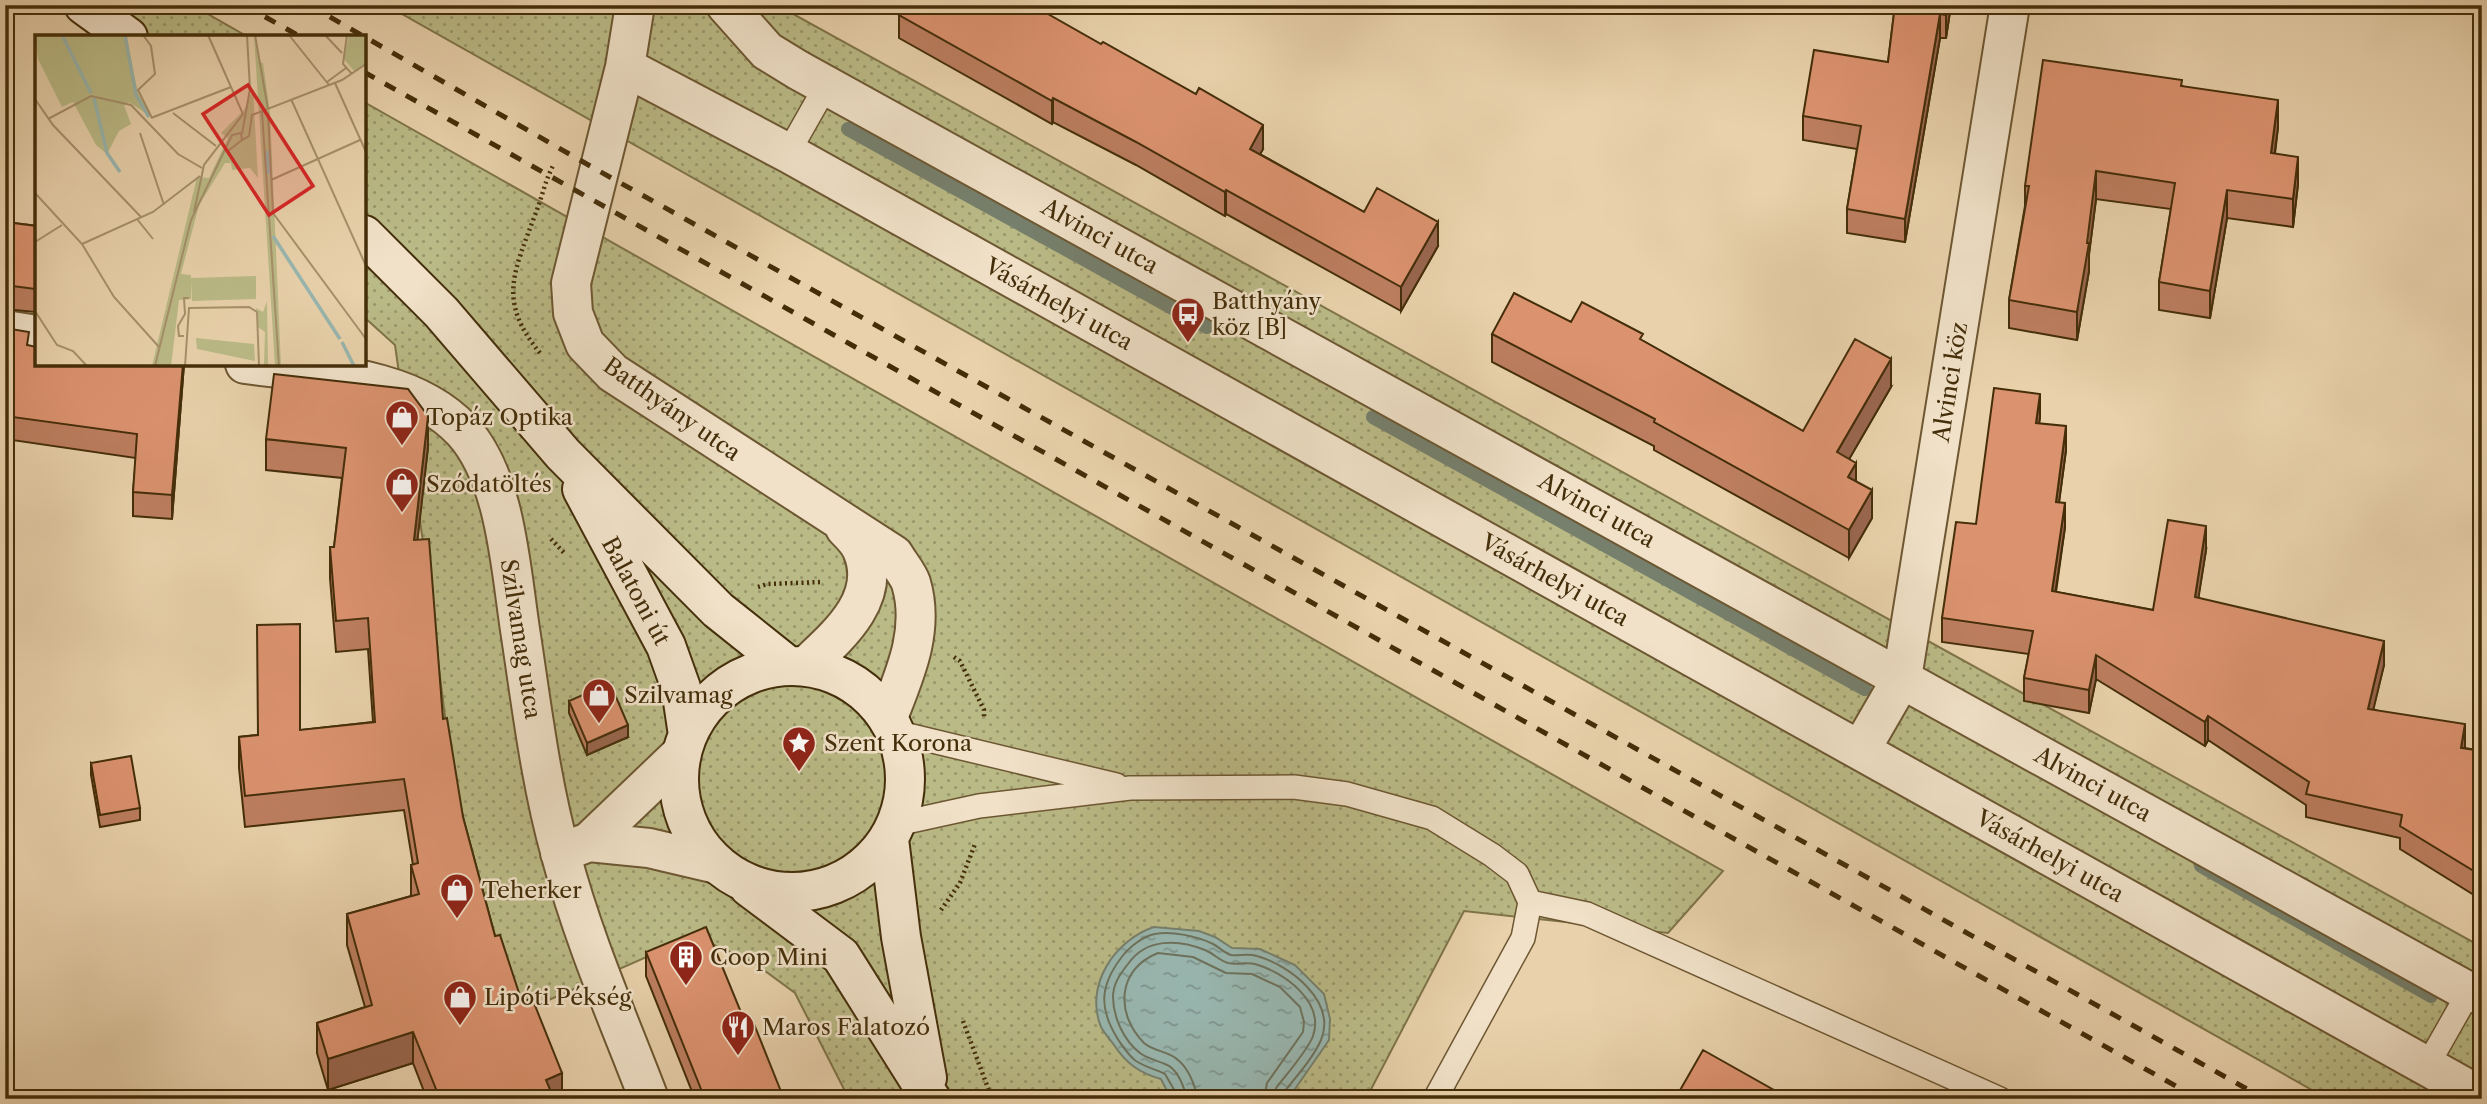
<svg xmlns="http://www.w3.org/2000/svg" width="2487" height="1104" font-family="'Libre Caslon Text',serif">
	<defs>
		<pattern id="grass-dots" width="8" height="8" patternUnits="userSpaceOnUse" patternTransform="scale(1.75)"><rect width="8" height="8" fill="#baba86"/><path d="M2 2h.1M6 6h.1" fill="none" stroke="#99986c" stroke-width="1.8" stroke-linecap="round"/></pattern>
		<pattern id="water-ripples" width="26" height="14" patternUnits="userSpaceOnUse" patternTransform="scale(1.75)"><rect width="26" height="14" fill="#98b6af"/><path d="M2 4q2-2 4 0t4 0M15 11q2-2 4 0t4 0" fill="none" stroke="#7e948d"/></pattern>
	</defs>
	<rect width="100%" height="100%" fill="#e8d1ab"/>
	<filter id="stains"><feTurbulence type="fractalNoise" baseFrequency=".00286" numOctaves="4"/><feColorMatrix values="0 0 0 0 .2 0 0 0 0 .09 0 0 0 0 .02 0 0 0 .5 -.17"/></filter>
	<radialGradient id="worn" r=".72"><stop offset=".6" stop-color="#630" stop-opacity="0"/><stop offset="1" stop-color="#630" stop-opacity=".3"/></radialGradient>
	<path fill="url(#grass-dots)" stroke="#7f7448" stroke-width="2" d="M111,5H192L248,37H94Z
		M386,5H777L2482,947V1099H2328Z
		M364,102L1723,871L1668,933L1464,911L1366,1099H849L795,993L753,962L694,936L524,1011L462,853L425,556L395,345L364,317Z"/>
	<path fill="url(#water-ripples)" stroke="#76806d" stroke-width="2" d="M1154,927L1199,931L1215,937L1232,948L1260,949L1295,965L1324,994L1330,1019L1329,1040L1288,1099H1171L1161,1079C1139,1073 1126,1063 1114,1045C1110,1039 1104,1033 1101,1027C1084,985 1115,940 1154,927Z"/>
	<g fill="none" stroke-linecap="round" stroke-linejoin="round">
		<path stroke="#6e725c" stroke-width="2" d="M1177,1099L1176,1093L1165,1074C1155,1069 1145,1067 1136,1061C1129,1056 1124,1048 1119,1041C1099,1010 1099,987 1121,958C1128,948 1143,936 1155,934C1172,931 1197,936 1213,944C1219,947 1224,953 1231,955C1239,956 1248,953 1257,956C1289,965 1337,1001 1321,1040C1313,1058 1297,1076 1284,1092L1283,1099
			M1186,1099C1185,1087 1177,1068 1165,1064C1156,1060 1148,1059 1140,1053C1124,1041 1113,1017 1113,997C1113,984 1120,974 1128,964C1146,938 1178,939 1205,950C1213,953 1220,961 1228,963C1237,965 1246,962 1255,964C1283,972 1325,1001 1313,1036C1308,1050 1286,1075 1276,1088L1274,1099
			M1197,1099C1196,1086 1188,1068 1178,1060C1169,1051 1154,1052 1144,1043C1115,1014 1117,969 1158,953L1193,957L1226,973L1252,974L1280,987L1300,1007L1304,1022L1303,1032L1267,1083L1264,1099"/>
		<path stroke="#76806d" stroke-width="14" d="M848,129L1207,327
			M1373,417L1865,689
			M2201,866L2431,996"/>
		<g stroke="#6d5732" stroke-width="26">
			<path id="service" d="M788,153L826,86
				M895,732L1116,785
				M897,824L979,806L1130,788L1294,787L1347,794L1432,818L1492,855L1517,874L1530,902L1523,938L1435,1099
				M1530,902L1587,914L2000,1099
				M2427,1066L2469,992"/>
		</g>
		<g stroke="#6d5732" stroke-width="42">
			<path id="minor" d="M726,5L767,51L798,70L2469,992L2482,995
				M5,330L37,335
				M245,364C317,374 410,374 463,431C507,479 511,574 521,636C532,709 541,784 561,855C583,939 618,1018 649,1099
				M1861,749L1902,678L2010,5
				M589,842L649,848L717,864
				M560,853L589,842L681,754"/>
		</g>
		<g stroke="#6d5732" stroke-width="42">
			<path id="tertiary" d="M635,5L625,67L571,283L573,313L585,344L613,373L894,555C899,564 908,574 911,583C925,630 905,674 888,717
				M625,67L788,153L2482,1097
				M806,666C838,636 883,598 862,550C859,542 851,534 845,528"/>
		</g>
		<g stroke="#442e0a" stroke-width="42">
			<path id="secondary" d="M84,5L128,37
				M364,235L441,312L563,454L718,610L787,665
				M582,489L666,646L681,688L688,735
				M679 779a113 113 0 1 1 226 0a113 113 0 1 1-226 0Z
				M889,839L901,937L927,1078
				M749,887L841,956L931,1099"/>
		</g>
		<path stroke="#442e0a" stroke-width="4.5" stroke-dasharray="2 3.5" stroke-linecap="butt" d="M540,353C497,301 514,272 535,215C542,198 545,180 554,164
			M551,539L564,553
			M758,587L767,584L822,582
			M954,657L960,661L984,710V717
			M941,910L960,883L975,844
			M963,1021L992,1099"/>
		<use href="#service" stroke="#f0e1c8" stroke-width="23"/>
		<use href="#minor" stroke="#f0e1c8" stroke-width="38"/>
		<use href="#tertiary" stroke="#f0e1c8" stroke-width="38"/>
		<use href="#secondary" stroke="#f0e1c8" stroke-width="38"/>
		<path stroke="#442e0a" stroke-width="5" stroke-dasharray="12 12" stroke-linecap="butt" d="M244,5L301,37
			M309,5L599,171L2265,1099
			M364,72L2199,1099"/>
	</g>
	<path fill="#bc7e5f" stroke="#442e0a" stroke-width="2" d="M1895,5H1951L1946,38H1940L1905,242L1847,233V209L1857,149L1803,140V116L1888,62Z
		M899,15L1263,149L1260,154L1364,212L1438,246L1401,311L1226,214L1225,216L1136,165L1053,122L1052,124L899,38Z
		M2182,86L2278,127L2275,154L2298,184L2293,227L2227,218L2210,318L2159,310V282L2171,209L2096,199L2089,254V271L2077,340L2009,328V300L2025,206V186Z
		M5,222L37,226L35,312L5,309Z
		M5,328L29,346L37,364H184L172,519L133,516V492L136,458L5,439Z
		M1492,334L1643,341L1803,431L1891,387L1849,459L1856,482L1872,518L1849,558L1654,450V446L1492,362Z
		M2040,417L2039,423L2066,450L2059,502L2065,527L2056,592L2153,610L2206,550L2198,598L2384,665L2373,709L2465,748L2482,751V900L2400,849V838L2306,817V805L2208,740L2205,746L2096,679L2089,713L2024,701V678L2029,654L1942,642V618L1976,524Z
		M266,439L428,447L417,540L443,719L463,817L495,936L562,1099H427L413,1063L328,1090L317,1053V1023L365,1007L347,945V914L411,896V865H413L404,810L245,827L239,768V737L373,722L368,649L336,652L330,578V547H334L342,478L266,470Z
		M569,701L628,737L587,755L569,713Z
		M91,763L140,808V820L100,827L91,775Z
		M646,952L745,1022L784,1099H695L646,976Z"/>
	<path fill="#99664e" stroke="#442e0a" stroke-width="2" d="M1947,5H1951L1946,38V15Z
		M1940,14V38L1905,242V219Z
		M1053,98V122L1052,124V101Z
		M2278,100V127L2271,181V153Z
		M1263,125V149L1250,172V149Z
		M2298,157V184L2293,227V199Z
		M2096,171V199L2089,254V271L2077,340V312Z
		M1226,190V214L1225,216V192Z
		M2227,190V218L2210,318V291Z
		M1438,222V246L1401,311V287Z
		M37,274V298L35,312V289Z
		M1891,359V387L1837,480V452Z
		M183,364H184L172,519V495Z
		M2040,394V417L2036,447V423Z
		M428,416V447L414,571V540Z
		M2066,426V450L2056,525V502Z
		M1856,463V491L1848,477Z
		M1872,490V518L1849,558V530Z
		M2065,503V527L2052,615V591Z
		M2206,526V550L2195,620V597Z
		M2384,641V665L2368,732V709Z
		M2096,655V679L2089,713V690Z
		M2208,716V740L2205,746V722Z
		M2465,724V748H2461Z
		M628,725V737L587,755V743Z
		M413,1032V1063L328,1090V1059Z
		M562,1073V1099H546V1080Z"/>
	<path fill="#db926f" stroke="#442e0a" stroke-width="2" d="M904,5H1032L1101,44L1103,42L1196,94L1199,88L1263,125L1250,149L1364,212L1377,188L1438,222L1401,287L1226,190L1225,192L1136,142L1053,98L1052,101L899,15Z
		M1895,5H1947L1946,15L1940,14L1905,219L1847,209L1861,126L1803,116L1814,50L1888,62Z
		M2043,60L2182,80L2181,86L2278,100L2271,153L2298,157L2293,199L2227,190L2210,291L2159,282L2175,183L2096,171L2087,243H2089L2077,312L2009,300L2029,186H2025Z
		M5,222L37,226V274L35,289L5,285Z
		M1514,293L1571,322L1582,302L1643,334L1640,339L1803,431L1855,339L1891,359L1837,452L1856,463L1848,477L1872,490L1849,530L1654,422L1655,419L1492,334Z
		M5,328L29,332L27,345L37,347V364H183L172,495L133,492L137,434L5,416Z
		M274,374L408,389L428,416L414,540L429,539L443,719L447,718L463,817L495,936L500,935L522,1002L532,998L562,1073L546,1080L554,1099H440L413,1032L328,1059L317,1023L372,1005L347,914L419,894L411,865L418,863L404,779L245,796L239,737L258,735L257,625L300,624V730L375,722L368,618L336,621L330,547H334L346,448L266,439Z
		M1994,388L2040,394L2036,423L2066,426L2056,502L2065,503L2052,591L2153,610L2168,520L2206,526L2195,597L2384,641L2368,709L2465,724L2461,748L2482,751V876L2400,826L2402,815L2306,794L2309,782L2208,716L2205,722L2096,655L2089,690L2024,678L2033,631L1942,618L1956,522L1976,524Z
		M610,683L628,725L587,743L569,701Z
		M131,756L140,808L100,815L91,763Z
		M706,927L745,1022L752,1019L784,1099H705L646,952Z
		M1703,1050L1790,1099H1675Z"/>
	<defs>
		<g id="bus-pin" transform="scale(1.75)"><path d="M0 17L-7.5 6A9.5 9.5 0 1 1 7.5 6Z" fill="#8f2418" stroke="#f0e1c8"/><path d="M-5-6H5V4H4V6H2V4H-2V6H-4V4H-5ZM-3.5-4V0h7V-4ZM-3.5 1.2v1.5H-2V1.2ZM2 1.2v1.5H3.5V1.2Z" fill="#fff"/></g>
		<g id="shop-pin" transform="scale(1.75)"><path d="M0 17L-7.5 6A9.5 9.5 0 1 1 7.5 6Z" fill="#8f2418" stroke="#f0e1c8"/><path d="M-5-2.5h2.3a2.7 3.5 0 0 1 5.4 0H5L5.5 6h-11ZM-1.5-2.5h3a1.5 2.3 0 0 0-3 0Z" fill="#fff"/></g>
		<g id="sight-pin" transform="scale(1.75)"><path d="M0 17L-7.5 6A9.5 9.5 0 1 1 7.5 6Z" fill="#8f2418" stroke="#f0e1c8"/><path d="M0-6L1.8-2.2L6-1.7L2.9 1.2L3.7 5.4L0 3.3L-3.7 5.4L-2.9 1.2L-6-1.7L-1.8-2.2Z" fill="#fff"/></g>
		<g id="building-pin" transform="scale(1.75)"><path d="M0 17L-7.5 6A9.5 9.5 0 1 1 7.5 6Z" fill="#8f2418" stroke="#f0e1c8"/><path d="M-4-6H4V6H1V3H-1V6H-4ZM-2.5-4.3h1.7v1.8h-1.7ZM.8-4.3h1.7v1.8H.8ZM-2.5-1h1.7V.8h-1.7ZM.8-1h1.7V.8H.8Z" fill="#fff"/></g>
		<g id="restaurant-pin" transform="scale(1.75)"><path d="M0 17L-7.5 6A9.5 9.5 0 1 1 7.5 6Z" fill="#8f2418" stroke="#f0e1c8"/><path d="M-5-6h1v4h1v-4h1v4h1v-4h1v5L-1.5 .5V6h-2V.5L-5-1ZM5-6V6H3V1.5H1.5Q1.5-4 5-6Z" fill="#fff"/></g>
	</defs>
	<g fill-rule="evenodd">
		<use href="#bus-pin" x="1188" y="314"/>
		<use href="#shop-pin" x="402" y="417"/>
		<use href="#shop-pin" x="402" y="484"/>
		<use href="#shop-pin" x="599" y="695"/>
		<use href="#sight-pin" x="799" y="743"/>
		<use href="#shop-pin" x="457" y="890"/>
		<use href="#building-pin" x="686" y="957"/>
		<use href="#shop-pin" x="460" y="997"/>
		<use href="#restaurant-pin" x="738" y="1027"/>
	</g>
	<g text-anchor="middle" stroke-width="5" stroke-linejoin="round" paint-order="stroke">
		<g font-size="23" fill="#442e0a" stroke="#f0e1c8">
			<text transform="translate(1100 236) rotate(29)" y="8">Alvinci utca</text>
			<text transform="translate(1059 304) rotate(29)" y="8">Vásárhelyi utca</text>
			<text transform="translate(1950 382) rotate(-81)" y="8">Alvinci köz</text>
			<text transform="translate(672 409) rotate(35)" y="8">Batthyány utca</text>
			<text transform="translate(1597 510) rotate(29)" y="8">Alvinci utca</text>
			<text transform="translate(1555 580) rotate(29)" y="8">Vásárhelyi utca</text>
			<text transform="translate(636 591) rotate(62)" y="8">Balatoni út</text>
			<text transform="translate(521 639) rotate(81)" y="8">Szilvamag utca</text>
			<text transform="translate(2093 784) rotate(29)" y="8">Alvinci utca</text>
			<text transform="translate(2050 856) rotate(29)" y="8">Vásárhelyi utca</text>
		</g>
		<g font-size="23" fill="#442e0a" stroke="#f0e1c8" text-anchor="start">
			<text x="1212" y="309">Batthyány<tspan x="1212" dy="26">köz [B]</tspan></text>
			<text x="426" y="425">Topáz Optika</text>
			<text x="426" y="492">Szódatöltés</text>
			<text x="624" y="703">Szilvamag</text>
			<text x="824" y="751">Szent Korona</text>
			<text x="482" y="898">Teherker</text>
			<text x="710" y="965">Coop Mini</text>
			<text x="484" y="1005">Lipóti Pékség</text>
			<text x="762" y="1035">Maros Falatozó</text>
		</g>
	</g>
	<g transform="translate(35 35)">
		<rect width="331" height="331" fill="#e8d1ab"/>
		<path d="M0,0H91L103,58L115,81L94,67L89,70L96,89L84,96L72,119L61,110L38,67L27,72L3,24ZM219,0L224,27L228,28L235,78L246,331H240ZM218,54L223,143L215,133L197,135L196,128H190L164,170L146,239L156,240V264L144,265L136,331H117L162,142L174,143L193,103L186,98L209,75Z" fill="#baba86"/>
		<path d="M232,266L233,331H229L230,297L223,292L221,273L228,277Z" fill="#baba86"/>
		<path d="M314,0H331V28L320,37L309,24ZM221,241V264L157,266L156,243ZM161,303L219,309L220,326L162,314Z" fill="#baba86"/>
		<path fill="none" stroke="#98b6af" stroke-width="3.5" d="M27,0L56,58M90,0L101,60L114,82M59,63L72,118L85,137M232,116L234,139M238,201L305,304M307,307L319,331"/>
		<path fill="none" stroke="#a6906b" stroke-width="2" d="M108,0L116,11L120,39L103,55L117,83M220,0L233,74M254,0L294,50M290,0L307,18M312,0L308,29L317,39M292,47L311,33M300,48L331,117M0,64L18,90L106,182M256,64L331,231M227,77L244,331M138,78L181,111M233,78L238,178L331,304M116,83L196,52M13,84L56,61L96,70L143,119L167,133M105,98L129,170M207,99L215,54L212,0M207,105L214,101L217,80L307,45L331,29M236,145L325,105M0,158L47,209L79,262L124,312M159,177L169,130L208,79L173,0M102,184L118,204M0,207L27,190M47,209L118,177L165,141M0,276L22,310L38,316L52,331M149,301H144L143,291L150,279L149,263H154M120,331L156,185L197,100L206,98L207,105L193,116M150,331L154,273L214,272L222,277L224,331"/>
		<path fill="#d62828" fill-opacity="0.15" stroke="#d62828" stroke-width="3.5" d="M213,50L278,151L234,180L168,79Z"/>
		<rect width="331" height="331" fill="none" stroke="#442e0a" stroke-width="3.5"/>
	</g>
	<rect width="2487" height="1104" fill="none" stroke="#e8d1ab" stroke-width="28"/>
	<rect x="7" y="7" width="2473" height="1090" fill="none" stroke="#442e0a" stroke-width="3.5"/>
	<rect x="14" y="14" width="2459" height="1076" fill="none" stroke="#442e0a" stroke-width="2"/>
	<rect width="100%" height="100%" filter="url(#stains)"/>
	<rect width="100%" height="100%" fill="url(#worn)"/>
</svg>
